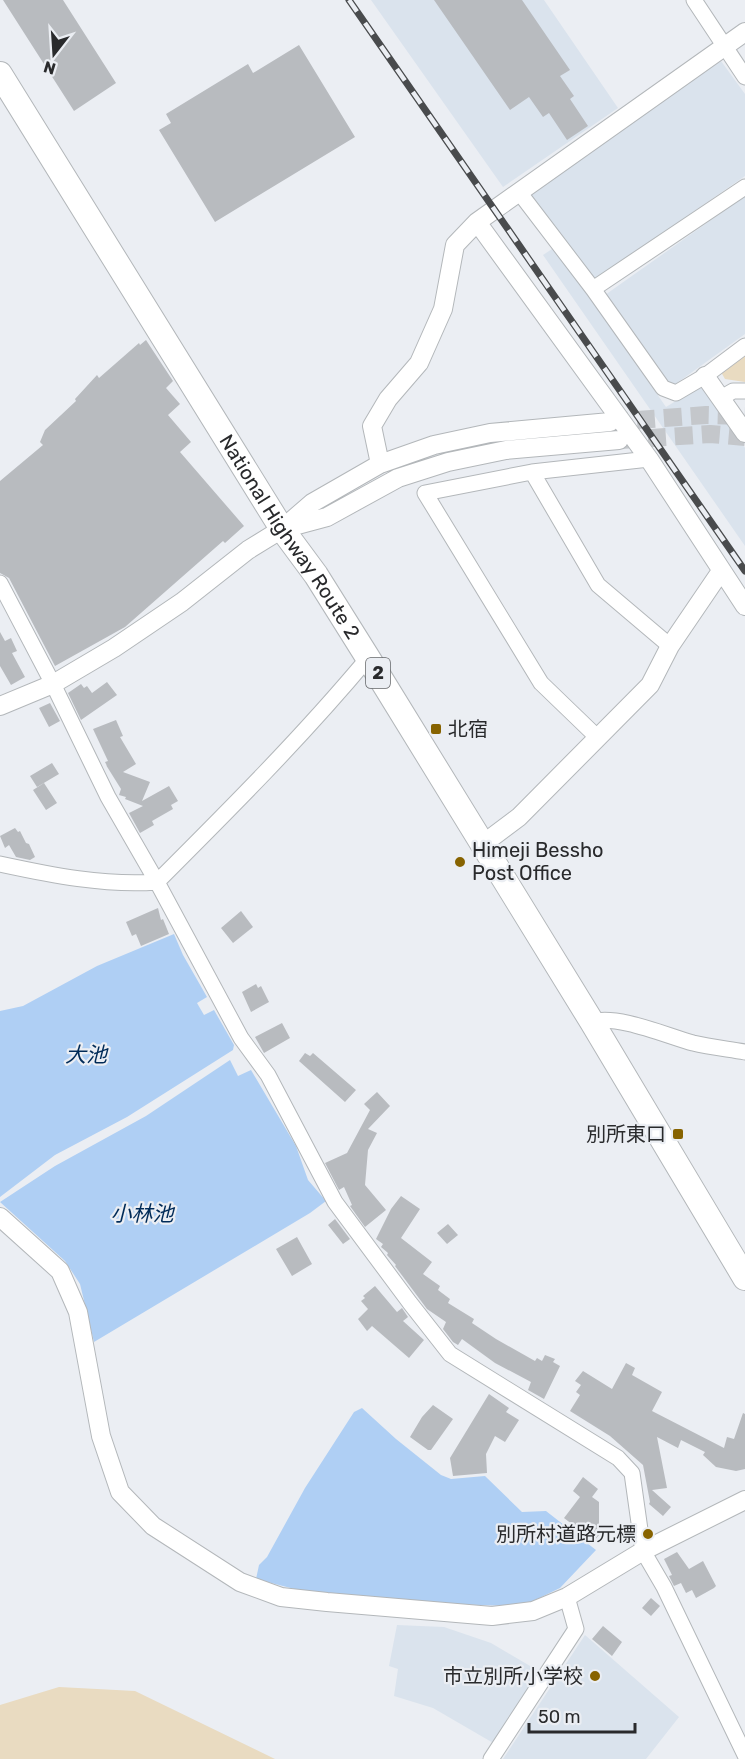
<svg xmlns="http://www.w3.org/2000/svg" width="745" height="1759" font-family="Rubik,'Noto Sans JP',sans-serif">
	<rect width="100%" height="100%" fill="#ebeef3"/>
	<path fill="#dae3ed" d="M371,0H544L618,108L503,187Z
		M721,61L745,94V176L592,282L529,193Z
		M745,196V334L670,388L605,295Z
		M555,247L666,407L702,385L745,448V546L543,255Z
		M397,1625L444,1627L491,1643L542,1673L495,1744L433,1708L394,1696L398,1669L389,1666Z
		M585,1635L679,1717L646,1759H503Z"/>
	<path fill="#e9dbc1" d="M745,355V382L725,379L721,372Z
		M59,1687L135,1691L275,1759H0V1705Z"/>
	<path fill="#afcff4" d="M174,934L183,955L207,997L197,1003L204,1015L214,1010L234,1045L233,1050L127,1117L55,1155L0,1197V1011L23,1006L97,966Z
		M230,1060L238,1076L251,1070L296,1146L308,1180L326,1201L310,1213L94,1342L80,1284L65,1261L0,1202L55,1166L146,1116Z
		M362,1408L396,1439L441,1475L451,1479L485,1476L522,1512L546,1511L596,1550L560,1588L531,1602L512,1606L421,1603L306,1592L256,1579L259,1565L267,1557L305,1488L354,1412Z"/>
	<path fill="#b8bbbf" d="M3,0H63L116,83L74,111Z
		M434,0H522L570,70L560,76L574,96L570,99L588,126L567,140L549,113L543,117L529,97L510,110Z
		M299,45L355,137L215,222L159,130L171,123L166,114L248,64L253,73Z
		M146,340L173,381L166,388L180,404L168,415L191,442L180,452L244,526L225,543L223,541L125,627L55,666L9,578L0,573V481L43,445L40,442L45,430L76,401L75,399L97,375L99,378L139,343L140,345Z
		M0,632L5,641L11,638L17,651L12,653L25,677L11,685L0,666Z
		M107,682L117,695L81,720L68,693L81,684L84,688L87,686L92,693Z
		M50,703L60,721L49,727L39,708Z
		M116,720L123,736L120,737L136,764L123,772L150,782L142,801L169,786L178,801L171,805L173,809L152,821L154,825L140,833L129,813L143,806L125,799L126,797L119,795L121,789L106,765L107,766L105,762L108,761L93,729Z
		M52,763L59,774L37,787L30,776Z
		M44,783L57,803L46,810L33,790Z
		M15,828L18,832L20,831L26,843L29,844L35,857L30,860L16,857L9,845L5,848L0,836Z
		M158,908L161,920L163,919L169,934L141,946L136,934L132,936L126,922Z
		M241,911L253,927L233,943L221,928Z
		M256,984L258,988L261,986L269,1002L251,1012L242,992Z
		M282,1023L290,1038L264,1053L255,1037Z
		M305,1053L310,1056L313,1053L356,1090L345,1102L299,1061Z
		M377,1092L390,1106L368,1129L377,1133L368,1150L365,1185L386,1210L365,1227L350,1206L352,1205L344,1187L339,1190L325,1163L347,1153L370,1110L364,1104Z
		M401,1196L420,1209L401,1238L432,1262L423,1274L440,1286L438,1290L450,1299L448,1303L474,1319L472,1323L496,1339L535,1361L537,1358L542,1361L545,1355L555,1359L553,1362L560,1366L544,1399L528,1390L531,1382L495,1363L462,1339L458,1345L453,1342L443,1329L446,1322L427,1309L395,1266L396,1265L387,1255L388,1253L381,1247L383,1244L376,1239L391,1209Z
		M335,1219L350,1239L343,1244L328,1225Z
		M448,1224L458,1235L447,1244L437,1233Z
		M297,1237L312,1264L292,1276L276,1249Z
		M375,1286L397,1312L402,1308L408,1317L403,1321L424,1340L409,1358L372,1326L367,1331L358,1319L368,1309L361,1301L365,1298L363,1296Z
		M626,1363L635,1368L632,1375L662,1392L652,1411L724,1448L727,1437L734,1439L743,1413L745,1414V1469L736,1471L716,1467L703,1455L705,1452L681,1440L678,1448L657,1437L667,1488L652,1490L671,1507L663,1516L649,1504L650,1502L643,1465L610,1436L570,1411L580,1395L576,1392L581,1385L575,1381L583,1371L612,1389Z
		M489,1394L509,1408L506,1412L519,1420L505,1442L495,1436L486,1454L487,1473L453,1476L450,1458Z
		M433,1405L453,1419L431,1450H428L410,1437L422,1417Z
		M583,1477L598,1489L592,1497L599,1502V1535L594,1541L564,1518L580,1497L573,1491Z
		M677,1552L689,1569L703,1561L716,1586L714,1588L696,1598L692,1590L686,1593L681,1583L674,1586L669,1576L672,1575L664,1559Z
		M651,1598L660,1606L651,1616L642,1608Z
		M603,1626L622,1642L612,1656L592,1639Z"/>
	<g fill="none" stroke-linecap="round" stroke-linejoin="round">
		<path stroke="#c4c7cb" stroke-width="18" stroke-dasharray="18 9" stroke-linecap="butt" d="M610,422L706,415L745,416
			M621,440L710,434L745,437"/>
		<g stroke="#b3b7ba" stroke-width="17">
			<path id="minor" d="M694,0L745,77
				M519,192L593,289L663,388L676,393L705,376L745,346
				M593,289L745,187
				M721,398L733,391H745
				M532,472L598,585L670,646
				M0,583L53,684L108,797L157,882L241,1038L268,1075L335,1202L410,1303L450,1354L618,1458L632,1473L643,1551L664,1587L745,1755
				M597,737L541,683L425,493L532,472L649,459
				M0,864C51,875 105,886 157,882C230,809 302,737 368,658
				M592,1022C617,1014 667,1036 693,1043C710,1047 728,1049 745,1052
				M491,1759L576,1629L567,1597"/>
		</g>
		<g stroke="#b3b7ba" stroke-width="20">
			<path id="tertiary" d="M477,222L649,459L745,606
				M705,376L745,433
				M380,464L372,426L388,399L419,363L443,309L455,245L477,222L745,32
				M286,528L327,517L398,478L448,462L506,450L619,440
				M0,706L53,684L114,648L182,602L248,550L282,529L312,503L380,464L434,445L490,433L610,422
				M483,844L519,817L650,685L670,646L721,571
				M0,1217L60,1271L78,1312L101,1436L120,1492L153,1526L240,1582L281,1597L327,1602L492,1616L533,1611L567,1597L643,1551L745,1500"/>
		</g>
		<g stroke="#b3b7ba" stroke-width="26">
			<g id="trunk">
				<path id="s1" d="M0,74L282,529L316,575L368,658L592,1022L745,1278"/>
			</g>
		</g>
		<use href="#minor" stroke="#fff" stroke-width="15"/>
		<use href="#tertiary" stroke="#fff" stroke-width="18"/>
		<use href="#trunk" stroke="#fff" stroke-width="24"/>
		<g stroke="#494b4d" stroke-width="7">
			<path id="rail" d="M349,0L745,571"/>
		</g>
		<use href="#rail" stroke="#ebeef3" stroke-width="4.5" stroke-dasharray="14" stroke-linecap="butt"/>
	</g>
	<g fill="#876300" stroke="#ebeef3" stroke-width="2">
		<rect x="430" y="723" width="12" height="12" rx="3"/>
		<circle cx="460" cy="862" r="6"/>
		<rect x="672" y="1128" width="12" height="12" rx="3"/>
		<circle cx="648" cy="1534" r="6"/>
		<circle cx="595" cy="1676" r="6"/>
	</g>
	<g text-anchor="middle" stroke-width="4.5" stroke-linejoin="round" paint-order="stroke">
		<rect fill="#ebeef3" stroke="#636568" stroke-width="1.5" x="366" y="658" width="24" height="30" rx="4.5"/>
		<g font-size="18" font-weight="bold" fill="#292a2c">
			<text x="378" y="679">2</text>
		</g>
		<g font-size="20" fill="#292a2c" stroke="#ebeef3">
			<text dy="7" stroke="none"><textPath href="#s1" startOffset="546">National Highway Route 2</textPath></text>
		</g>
		<g font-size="20" fill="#292a2c" stroke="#ebeef3" text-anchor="end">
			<text x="448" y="736" text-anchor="start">北宿</text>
			<text x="472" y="857" text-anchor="start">Himeji Bessho<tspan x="472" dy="23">Post Office</tspan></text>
			<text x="666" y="1141">別所東口</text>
			<text x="636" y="1541">別所村道路元標</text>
			<text x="583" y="1683">市立別所小学校</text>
		</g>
		<g font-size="21" font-style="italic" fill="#002b58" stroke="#ebeef3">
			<text x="86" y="1062">大池</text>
			<text x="142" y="1221">小林池</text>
		</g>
	</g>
	<g transform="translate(54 54) rotate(197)" stroke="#ebeef3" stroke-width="4.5" paint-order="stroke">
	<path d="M0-4.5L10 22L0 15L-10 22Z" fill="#292a2c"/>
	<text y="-9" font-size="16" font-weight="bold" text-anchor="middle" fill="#292a2c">N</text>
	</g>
	<path d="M529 1723v9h106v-9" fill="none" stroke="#292a2c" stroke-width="3"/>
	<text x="538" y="1723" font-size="18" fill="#292a2c" stroke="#ebeef3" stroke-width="4.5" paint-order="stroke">50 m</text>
</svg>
